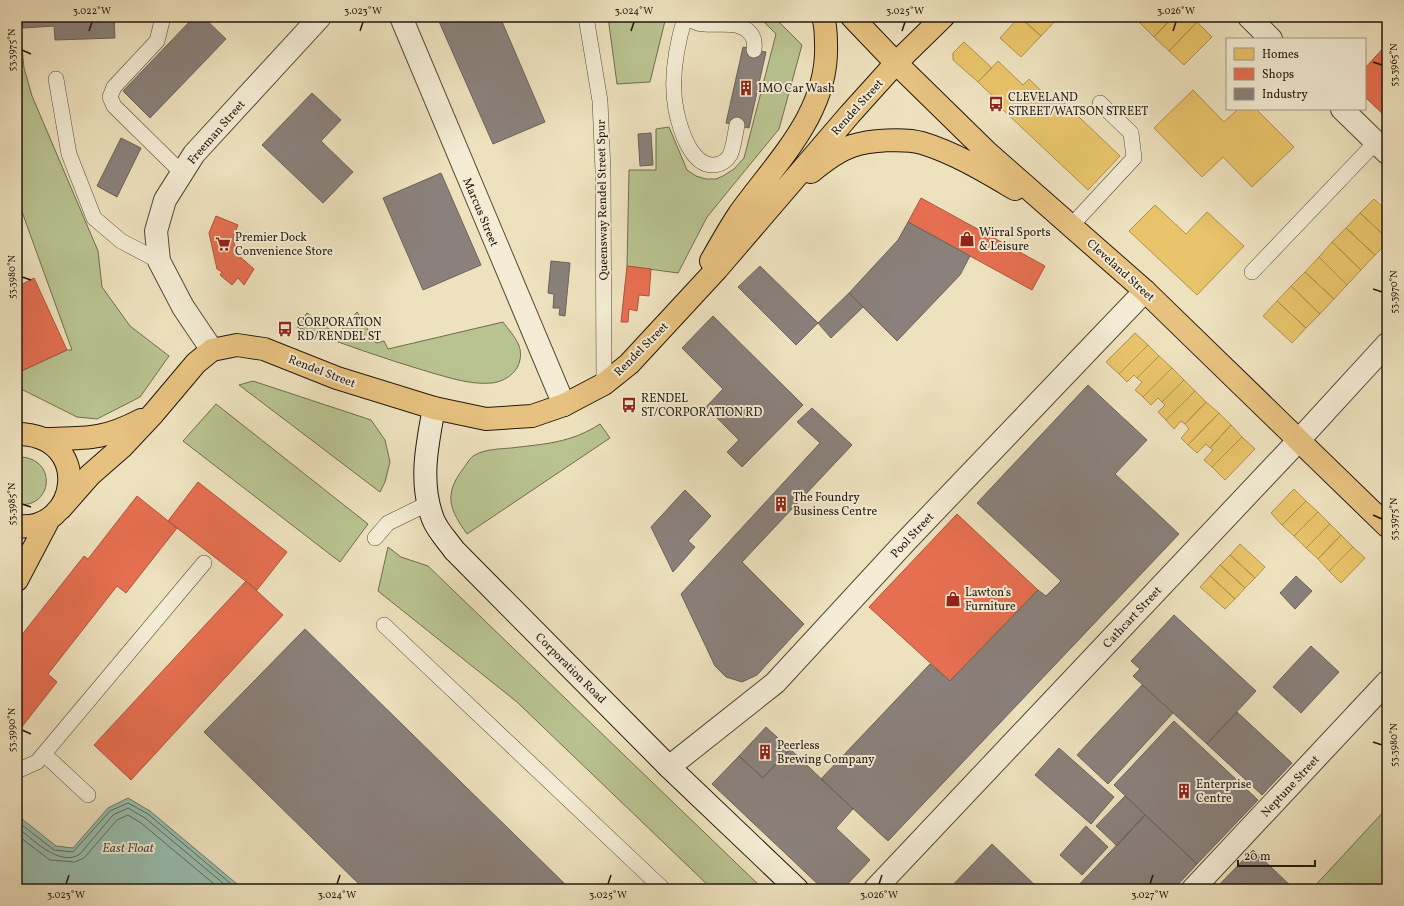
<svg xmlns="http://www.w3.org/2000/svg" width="1404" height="906" font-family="Vollkorn,serif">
	<rect width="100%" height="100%" fill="#eee2be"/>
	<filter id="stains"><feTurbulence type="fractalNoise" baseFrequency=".005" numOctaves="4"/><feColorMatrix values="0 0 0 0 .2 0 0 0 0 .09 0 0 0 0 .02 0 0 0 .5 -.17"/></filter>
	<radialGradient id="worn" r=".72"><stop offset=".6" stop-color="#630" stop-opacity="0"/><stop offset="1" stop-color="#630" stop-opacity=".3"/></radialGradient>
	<path fill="#b9c391" stroke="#6e6e4e" d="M17,17H19L24,68L32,96L98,251L102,287L130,326L169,356L140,397L97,419L77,417L17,387V373L67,350H72L17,198Z
		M608,17H666L650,82L617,84Z
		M759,17H774L802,45L779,129L707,217L678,273L627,266L629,170H656V129L669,127L687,170L696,176L706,179H716L723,176L734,169L744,158L776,34Z
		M357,312L376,343L384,341L388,349L503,322C514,337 527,348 517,368C512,376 502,382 492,383C471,385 450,378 429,372C385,359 340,343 297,327L307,313L337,335Z
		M253,381L371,420L385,440L390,462L385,482L380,492L239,385Z
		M216,404L368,524L340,562L183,441Z
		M600,424L610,438L467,534C450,510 443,495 463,469C466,465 470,457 475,455C485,449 500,449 511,448C544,444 571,443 600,424Z
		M22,457C59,461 51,510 17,504V458Z
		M388,547L401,557L428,566L763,889H712L517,702L378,591Z
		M1387,808V889H1312Z"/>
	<path fill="#99beaf" stroke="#6a7c6e" d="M128,798L150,811L243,889H17V815L56,846L73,848L108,808Z"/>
	<path fill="#e9c46a" stroke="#ae904e" d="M1019,17L1041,36L1021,57L1000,38Z
		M1021,17H1059L1041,36Z
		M1134,17H1145L1140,23Z
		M1145,17H1173L1154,37L1140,23Z
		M1173,17H1191L1197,22L1169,51L1154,37Z
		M1197,22L1212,37L1184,65L1169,51Z
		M964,42L992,68L978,82L953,60V53Z
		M998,61L1023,85L1029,79L1054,103L1059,98L1120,156L1088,190L1001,108L1002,105L978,82Z
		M1193,90L1224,122L1238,109H1256L1294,147L1252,187L1223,157L1202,177L1154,128Z
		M1374,199L1387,211V238L1360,213Z
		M1155,205L1186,234L1207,212L1244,246L1197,295L1129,231Z
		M1360,213L1387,238V243L1375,255L1346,228Z
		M1346,228L1375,255L1361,270L1332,242Z
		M1332,242L1361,270L1347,285L1319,257Z
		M1319,257L1347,285L1334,299L1305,272Z
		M1305,272L1334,299L1320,314L1291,286Z
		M1291,286L1320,314L1306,328L1277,301Z
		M1277,301L1306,328L1292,343L1263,316Z
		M1135,333L1148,345L1119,374L1106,362Z
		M1148,345L1159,356L1137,378L1134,375L1127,382L1119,374Z
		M1159,356L1172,368L1143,397L1135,390L1142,382L1137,378Z
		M1172,368L1184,380L1162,402L1158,398L1151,405L1143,397Z
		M1184,380L1195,391L1166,420L1158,412L1165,405L1162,402Z
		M1195,391L1206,402L1185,424L1181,421L1174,429L1166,420Z
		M1206,402L1219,413L1188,445L1181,438L1189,429L1185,424Z
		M1219,413L1231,425L1210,448L1206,444L1197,453L1188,445Z
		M1231,425L1242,437L1212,467L1204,460L1213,450L1210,448Z
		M1242,437L1255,449L1225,480L1212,467Z
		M1294,489L1306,501L1282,525L1271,513Z
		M1306,501L1318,512L1294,536L1282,525Z
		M1318,512L1330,524L1306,548L1294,536Z
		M1330,524L1341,535L1318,559L1306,548Z
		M1341,535L1353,547L1329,571L1318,559Z
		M1240,544L1265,567L1255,578L1230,555Z
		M1353,547L1365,558L1341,583L1329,571Z
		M1230,555L1255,578L1245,588L1220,565Z
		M1220,565L1245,588L1235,599L1210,576Z
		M1210,576L1235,599L1225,609L1200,587Z"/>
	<path fill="#e76f51" stroke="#ac553c" d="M1387,44V118L1365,97V68Z
		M921,198L1045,266L1032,290L908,222Z
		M216,216L238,225L233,238L237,254L254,269L244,285L238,278L232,285L220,275L222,272L217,269L209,233Z
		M627,266L651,269L649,296L639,295L637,311L629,309L628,322H621Z
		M34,278L67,350L17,373V287Z
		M198,482L287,552L257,590L168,521Z
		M137,496L177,528L126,593L117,586L48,674L57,682L17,733V651L19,649L17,647V641L84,556L88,559Z
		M957,514L1038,590L950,681L869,607Z
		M246,581L283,615L131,780L94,745Z"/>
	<path fill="#8a817c" stroke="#6b625a" d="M22,17H114L115,38L55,40L54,26L23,28Z
		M194,17H203L226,39L150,118L123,91Z
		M437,17H500L545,122L493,144Z
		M743,47L766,52L749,128L726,123Z
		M312,93L341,120L321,141L353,172L323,203L262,145Z
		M651,133L653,165L640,166L638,134Z
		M121,138L141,148L117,197L97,186Z
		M441,173L481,265L423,290L383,198Z
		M908,222L970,256L960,275L897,341L849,293L898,240Z
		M551,261L570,263L565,316L559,315L560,308H553L554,294L548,293Z
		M760,266L818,323L796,345L738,287Z
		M849,293L863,307L831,338L818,323Z
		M713,316L803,405L742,467L727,452L739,440L706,407L723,389L682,348Z
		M1088,385L1147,440L1115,474L1179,534L888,841L821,779L930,664L950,681L1038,590L1046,596L1061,581L977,503Z
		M812,408L852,445L742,562L804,624L757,675L742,682L726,677L715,666L681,594L820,443L797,422Z
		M685,490L711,516L688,541L695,547L673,572L651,527Z
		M1296,576L1312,591L1295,609L1280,593Z
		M1174,615L1256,691L1207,744L1133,676L1140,669L1131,661Z
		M305,629L570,889H364L204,732Z
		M1311,646L1339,672L1301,713L1273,687Z
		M1142,685L1173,713L1108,784L1077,755Z
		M1237,712L1292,763L1262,795L1207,744Z
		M1174,721L1258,800L1197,864L1114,785Z
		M766,727L790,749L763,778L739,756Z
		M1059,748L1114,797L1091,824L1035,775Z
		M790,749L853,809L836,828L870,860L843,889H823L712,784L739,756L763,778Z
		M1125,796L1145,815L1117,846L1096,826Z
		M1145,815L1197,864L1174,889H1075Z
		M1086,826L1108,847L1082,875L1060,855Z
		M992,844L1039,889H949Z
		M1253,850L1294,889H1215Z"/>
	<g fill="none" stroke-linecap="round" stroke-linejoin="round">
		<path stroke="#5e6b5e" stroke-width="1" d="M17,821L54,850L73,852L110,811L128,803L148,814L237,889
			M17,827C31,838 60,868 80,854L113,815L128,808L145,818L230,889
			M17,835L50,860L75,862L84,858L117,820L128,815L141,823L220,889"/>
		<g stroke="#564a38" stroke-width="16">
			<path id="service" d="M163,17L157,41L114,87L110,97L114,106L182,173
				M586,17L600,101L603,171L604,384
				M685,17C676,47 670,79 676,110C680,129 691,167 715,165C722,164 727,160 730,155C734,146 735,134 737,125
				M689,17C698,32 730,17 747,30C754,36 755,41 754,50
				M56,79L69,154L94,218L121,241L159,261
				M1071,226L1134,158L1131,133L1100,103
				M1252,272L1376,142
				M375,538L388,523L429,503
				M384,625L663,889
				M44,754L88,795
				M17,771L37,762L204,563"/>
		</g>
		<g stroke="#564a38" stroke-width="24">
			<path id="minor" d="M401,17L564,405
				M1249,17L1271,39
				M1342,109L1387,153
				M212,350L183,307L159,261L156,231L165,200L194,154L320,17
				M669,767L775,683L906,541L1145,291
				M875,889L1299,440L1387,344
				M1193,889L1387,682"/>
		</g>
		<g stroke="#23180c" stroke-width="24">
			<path id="secondary" d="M434,408C427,445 419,483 433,519C437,530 447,540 454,550L669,767L797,889"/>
		</g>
		<g stroke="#23180c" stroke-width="24">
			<path id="primary" d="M852,17L896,63L988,153L1145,291L1387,526
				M811,172C823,162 837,151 852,146C869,140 905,138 922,143C955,153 986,172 1015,189
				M711,261C720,245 729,229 739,214C776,162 829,113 826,44C826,35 826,26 823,17
				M45,439C86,438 103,440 141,420
				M61,508L90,475L122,447L153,414L196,363L212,350L237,345L264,349L337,378L434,408L486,419L532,416L564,405L604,384L629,364L717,269L850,114L896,63L943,17"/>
		</g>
		<g stroke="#23180c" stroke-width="24">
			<path id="trunk" d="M17,434C93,434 80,533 17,526
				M17,580L49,519"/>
		</g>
		<use href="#service" stroke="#f4ecd5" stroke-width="15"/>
		<use href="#minor" stroke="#f4ecd5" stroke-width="22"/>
		<use href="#secondary" stroke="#f4ecd5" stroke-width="22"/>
		<use href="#primary" stroke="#e7c17f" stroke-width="22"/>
		<use href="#trunk" stroke="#e7c17f" stroke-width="22"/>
	</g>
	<path fill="none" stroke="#23180c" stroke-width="1.5" d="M89,31L92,22M360,31L363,22M631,31L634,22M902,31L905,22M1173,31L1176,22M22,50L31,54M1373,62L1382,65M22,277L31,280M1373,289L1382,292M22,504L31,507M1373,515L1382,519M22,730L31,734M1373,742L1382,745M66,884L69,875M337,884L340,875M608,884L611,875M879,884L882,875M1150,884L1153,875"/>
	<defs>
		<g id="building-bare" transform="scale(1.2)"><path d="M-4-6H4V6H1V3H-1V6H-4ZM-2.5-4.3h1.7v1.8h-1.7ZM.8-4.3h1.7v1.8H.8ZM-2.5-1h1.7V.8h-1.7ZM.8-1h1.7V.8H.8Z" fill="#8f2418" stroke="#f4ecd5" stroke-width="2.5" paint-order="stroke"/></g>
		<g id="bus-bare" transform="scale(1.2)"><path d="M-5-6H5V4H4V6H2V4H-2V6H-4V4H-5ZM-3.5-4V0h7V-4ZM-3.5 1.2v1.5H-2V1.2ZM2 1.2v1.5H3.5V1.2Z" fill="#8f2418" stroke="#f4ecd5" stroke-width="2.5" paint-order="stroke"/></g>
		<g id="shop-bare" transform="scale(1.2)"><path d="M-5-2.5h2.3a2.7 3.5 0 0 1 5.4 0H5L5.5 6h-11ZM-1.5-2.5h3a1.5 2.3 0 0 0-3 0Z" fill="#8f2418" stroke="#f4ecd5" stroke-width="2.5" paint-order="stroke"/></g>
		<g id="supermarket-bare" transform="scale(1.2)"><path d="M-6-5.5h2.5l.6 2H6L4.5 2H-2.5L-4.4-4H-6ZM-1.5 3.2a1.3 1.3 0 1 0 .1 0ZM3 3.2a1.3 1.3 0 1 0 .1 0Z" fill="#8f2418" stroke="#f4ecd5" stroke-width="2.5" paint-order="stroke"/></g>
	</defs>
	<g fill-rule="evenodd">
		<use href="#building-bare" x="746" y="88"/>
		<use href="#bus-bare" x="996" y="104"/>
		<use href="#shop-bare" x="967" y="239"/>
		<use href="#supermarket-bare" x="223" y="244"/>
		<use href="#bus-bare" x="285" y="329"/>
		<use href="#bus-bare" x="629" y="405"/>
		<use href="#building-bare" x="781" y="504"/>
		<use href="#shop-bare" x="953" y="599"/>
		<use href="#building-bare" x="765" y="752"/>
		<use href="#building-bare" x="1184" y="791"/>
	</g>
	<g text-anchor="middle" stroke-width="4" stroke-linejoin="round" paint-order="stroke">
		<g font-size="12" fill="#23180c" stroke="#f4ecd5" text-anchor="start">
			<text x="758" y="92">IMO Car Wash</text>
			<text x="1008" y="101">CLEVELAND<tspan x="1008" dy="14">STREET/WATSON STREET</tspan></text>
			<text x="979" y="236">Wirral Sports<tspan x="979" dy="14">&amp; Leisure</tspan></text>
			<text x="235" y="241">Premier Dock<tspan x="235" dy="14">Convenience Store</tspan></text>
			<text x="297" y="326">CORPORATION<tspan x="297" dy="14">RD/RENDEL ST</tspan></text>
			<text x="641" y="402">RENDEL<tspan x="641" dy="14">ST/CORPORATION RD</tspan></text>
			<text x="793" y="501">The Foundry<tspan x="793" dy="14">Business Centre</tspan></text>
			<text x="965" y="596">Lawton's<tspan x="965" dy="14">Furniture</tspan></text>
			<text x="777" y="749">Peerless<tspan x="777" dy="14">Brewing Company</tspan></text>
			<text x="1196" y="788">Enterprise<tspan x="1196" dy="14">Centre</tspan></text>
		</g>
		<g font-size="12" fill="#23180c" stroke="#f4ecd5">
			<text transform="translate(857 107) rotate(-48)" y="4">Rendel Street</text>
			<text transform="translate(216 132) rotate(-49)" y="4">Freeman Street</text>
			<text transform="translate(602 200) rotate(-91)" y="4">Queensway Rendel Street Spur</text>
			<text transform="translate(481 212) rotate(67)" y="4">Marcus Street</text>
			<text transform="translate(1121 270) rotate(42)" y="4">Cleveland Street</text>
			<text transform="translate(641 349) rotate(-45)" y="4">Rendel Street</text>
			<text transform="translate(322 371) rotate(21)" y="4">Rendel Street</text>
			<text transform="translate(912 535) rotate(-47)" y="4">Pool Street</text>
			<text transform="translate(1132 617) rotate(-47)" y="4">Cathcart Street</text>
			<text transform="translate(571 668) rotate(45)" y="4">Corporation Road</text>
			<text transform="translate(1290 786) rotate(-47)" y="4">Neptune Street</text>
		</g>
		<g font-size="13" font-style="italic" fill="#4c5245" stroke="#f4ecd5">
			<text x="128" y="852">East Float</text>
		</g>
	</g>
	<rect width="1404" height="906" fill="none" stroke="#eee2be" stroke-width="44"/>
	<rect x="1226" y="38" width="140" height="72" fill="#f4ecd5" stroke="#a09785"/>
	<rect x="1234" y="48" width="20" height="12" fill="#e9c46a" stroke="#a09785"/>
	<text x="1262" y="58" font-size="12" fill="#23180c">Homes</text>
	<rect x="1234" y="68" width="20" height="12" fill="#e76f51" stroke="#a09785"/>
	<text x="1262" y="78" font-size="12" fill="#23180c">Shops</text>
	<rect x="1234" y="88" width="20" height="12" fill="#8a817c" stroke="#a09785"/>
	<text x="1262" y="98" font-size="12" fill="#23180c">Industry</text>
	<path d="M1238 860v6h77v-6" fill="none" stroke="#23180c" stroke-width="2"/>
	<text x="1244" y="860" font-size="12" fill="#23180c" stroke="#f4ecd5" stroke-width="3" paint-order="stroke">20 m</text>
	<rect x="22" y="22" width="1360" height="862" fill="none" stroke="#23180c" stroke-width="1.5"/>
	<g font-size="10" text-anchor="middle" fill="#23180c">
		<text x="92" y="14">3.022°W</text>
		<text x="363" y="14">3.023°W</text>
		<text x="634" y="14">3.024°W</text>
		<text x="905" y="14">3.025°W</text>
		<text x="1176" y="14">3.026°W</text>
		<text transform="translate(11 50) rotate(-90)" y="4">53.3975°N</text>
		<text transform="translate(1393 65) rotate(-90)" y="4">53.3965°N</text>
		<text transform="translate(11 277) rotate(-90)" y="4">53.3980°N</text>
		<text transform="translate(1393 292) rotate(-90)" y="4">53.3970°N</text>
		<text transform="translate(11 504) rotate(-90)" y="4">53.3985°N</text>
		<text transform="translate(1393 519) rotate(-90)" y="4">53.3975°N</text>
		<text transform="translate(11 730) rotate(-90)" y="4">53.3990°N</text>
		<text transform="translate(1393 745) rotate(-90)" y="4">53.3980°N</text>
		<text x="66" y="898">3.023°W</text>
		<text x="337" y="898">3.024°W</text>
		<text x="608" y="898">3.025°W</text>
		<text x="879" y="898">3.026°W</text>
		<text x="1150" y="898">3.027°W</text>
	</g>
	<rect width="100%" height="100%" filter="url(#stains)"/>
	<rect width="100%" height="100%" fill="url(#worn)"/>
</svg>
